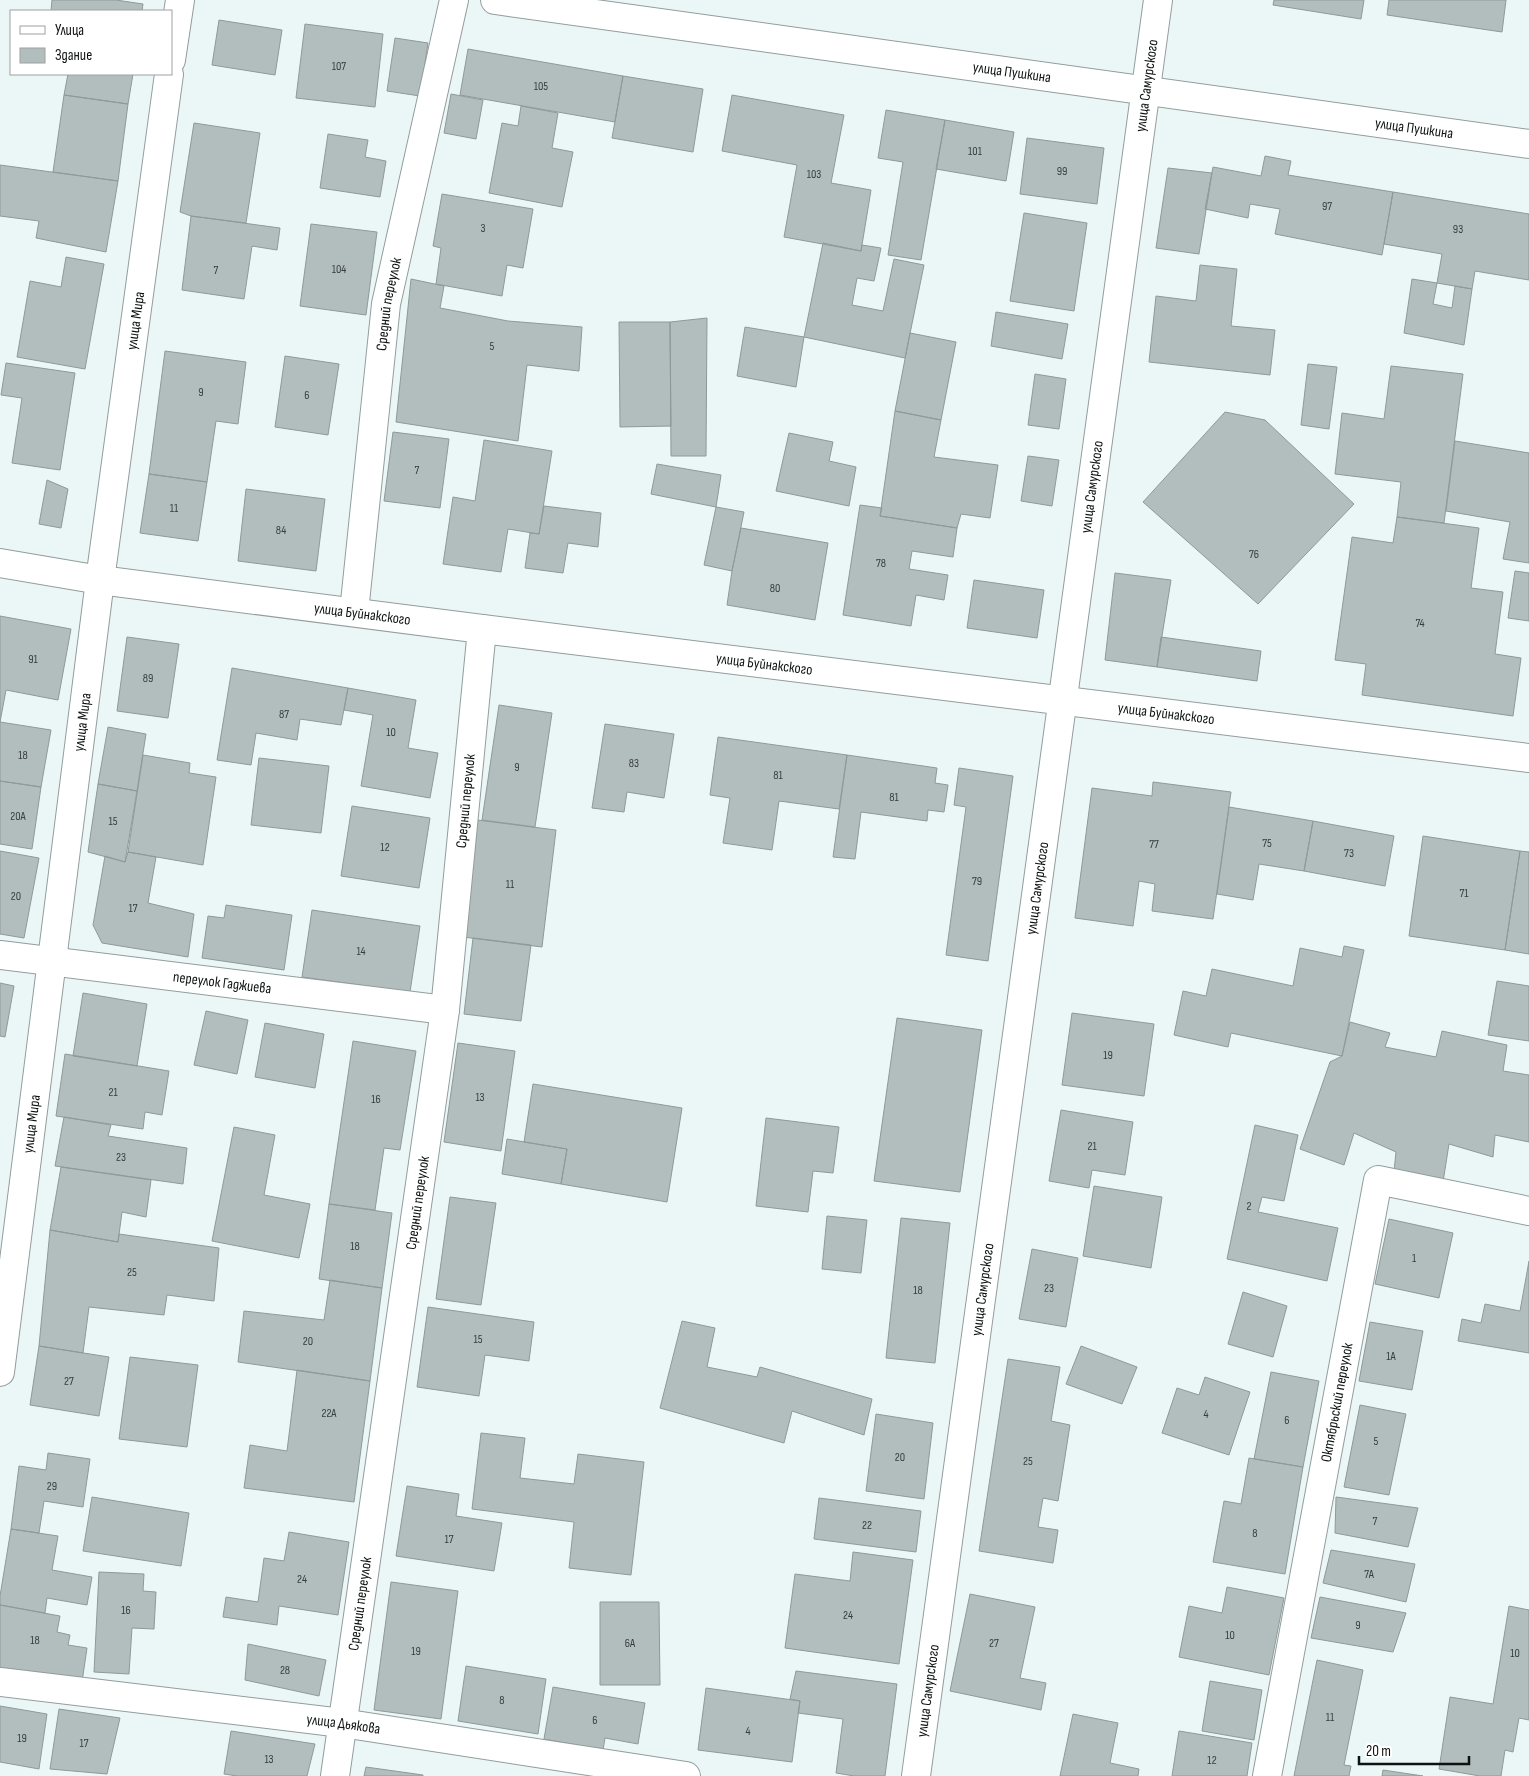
<svg xmlns="http://www.w3.org/2000/svg" width="1529" height="1776" font-family="'Sofia Sans Condensed',sans-serif">
	<rect width="100%" height="100%" fill="#ebf7f6"/>
	<path fill="#b2bebd" stroke="#8e9998" d="M52,0H116L143,4L142,11H51Z
		M1274,0H1364L1361,19L1273,5Z
		M1389,0H1506L1502,32L1387,15Z
		M219,20L282,30L275,75L212,65Z
		M305,24L383,34L375,107L296,98Z
		M395,38L428,43L420,96L387,91Z
		M468,49L623,76L615,122L460,95Z
		M68,74H133L128,104L64,95Z
		M623,76L703,89L693,152L612,138Z
		M451,94L483,100L476,139L444,133Z
		M64,95L128,104L118,181L53,172Z
		M732,95L844,115L831,183L871,190L861,251L784,237L797,165L722,151Z
		M521,106L558,113L552,148L573,152L562,207L489,193L502,123L518,126Z
		M886,110L945,120L921,260L888,255L903,162L878,158Z
		M945,120L1014,132L1006,181L936,169Z
		M194,123L260,133L246,223L191,216L180,212Z
		M328,134L368,140L365,157L386,161L380,197L320,188Z
		M1027,138L1104,148L1097,204L1020,194Z
		M1265,156L1291,161L1288,175L1393,192L1382,255L1275,234L1280,209L1250,204L1248,218L1205,209L1213,167L1261,176Z
		M0,165L118,181L106,252L36,238L39,221L0,216Z
		M1168,168L1212,173L1199,254L1156,248Z
		M1393,192L1529,214V280L1475,271L1472,289L1437,283L1442,254L1384,244Z
		M442,194L533,209L523,268L507,265L502,296L436,284L441,248L433,246Z
		M1024,213L1087,223L1074,311L1010,301Z
		M191,216L280,228L277,250L252,246L244,299L182,290Z
		M311,224L377,232L366,315L300,306Z
		M823,243L861,251L862,245L881,248L874,281L857,278L852,305L883,311L894,259L924,265L905,358L804,337Z
		M66,257L104,264L85,369L17,357L30,281L61,287Z
		M1200,265L1237,269L1231,326L1275,330L1270,375L1149,362L1156,296L1196,301Z
		M411,279L444,286L440,308L508,321L582,327L579,371L527,365L518,441L396,422Z
		M1412,279L1437,283L1433,304L1452,308L1455,286L1472,289L1464,345L1404,333Z
		M996,312L1068,324L1062,359L991,346Z
		M707,318L706,456H671L670,322Z
		M619,322H670L671,426L620,427Z
		M745,327L804,337L796,387L737,376Z
		M910,333L956,342L941,420L895,411Z
		M165,351L246,362L238,424L216,421L207,482L149,474Z
		M285,356L339,364L328,435L275,427Z
		M6,363L75,373L60,470L12,463L22,398L1,395Z
		M1308,364L1337,367L1329,429L1301,425Z
		M1391,366L1463,374L1444,523L1397,517L1401,482L1335,474L1342,413L1384,419Z
		M1035,374L1066,379L1059,429L1028,425Z
		M895,411L941,420L934,457L998,465L990,518L961,514L957,528L880,516Z
		M1225,412L1265,420L1354,504L1258,604L1143,502Z
		M393,432L449,439L440,508L384,501Z
		M789,433L833,442L829,461L856,467L849,506L776,491Z
		M484,440L552,451L539,534L508,529L501,572L443,564L453,497L475,501Z
		M1455,441L1529,453V563L1503,559L1510,522L1446,511Z
		M1028,456L1059,460L1052,506L1021,501Z
		M657,464L721,475L716,507L651,494Z
		M149,474L207,482L198,541L140,533Z
		M47,480L68,489L61,528L39,524Z
		M246,489L325,499L316,571L238,561Z
		M860,505L882,508L880,516L957,528L953,557L912,551L909,569L948,575L944,600L916,595L911,626L843,615Z
		M544,506L601,513L598,547L568,543L563,573L525,568L530,533L539,534Z
		M716,507L744,512L732,571L704,565Z
		M1397,517L1479,528L1471,588L1503,592L1495,654L1521,658L1513,716L1362,695L1366,664L1335,660L1352,537L1393,543Z
		M741,528L828,543L815,620L727,605L732,571Z
		M1515,571L1529,573V621L1508,618Z
		M1115,573L1171,580L1157,667L1105,660Z
		M974,580L1044,590L1037,638L967,628Z
		M0,616L71,629L58,700L6,690L0,722Z
		M127,637L179,644L168,718L117,711Z
		M1161,637L1261,651L1257,681L1157,667Z
		M232,668L348,688L341,725L300,719L297,740L256,733L251,765L217,760Z
		M348,688L416,700L408,748L438,753L430,798L361,786L373,715L344,710Z
		M499,705L552,713L535,827L482,820Z
		M0,722L51,730L41,787L0,781Z
		M605,724L674,734L664,798L627,792L624,812L592,808Z
		M108,727L146,734L137,791L98,784Z
		M718,737L847,755L839,809L779,801L772,850L723,843L730,798L710,795Z
		M143,755L190,763L189,773L216,777L203,865L128,852Z
		M847,755L937,768L935,783L948,785L944,812L928,810L927,821L861,812L855,859L833,857Z
		M259,758L329,766L321,833L251,825Z
		M959,768L1013,776L988,961L946,955L966,807L954,805Z
		M0,781L41,787L32,849L0,844Z
		M1153,782L1231,792L1213,919L1152,911L1155,884L1139,881L1133,926L1075,918L1092,788L1152,796Z
		M98,784L137,791L125,862L88,852Z
		M352,806L430,818L419,888L341,876Z
		M1229,807L1313,821L1304,871L1259,864L1253,900L1217,894Z
		M477,820L556,830L542,947L463,937Z
		M1313,821L1394,836L1385,886L1304,871Z
		M1423,836L1520,851L1505,950L1409,936Z
		M0,851L39,858L24,938L0,934Z
		M1520,851L1529,852V954L1505,950Z
		M128,852L156,857L148,903L194,914L188,957L102,943L93,925L105,856L125,862Z
		M226,905L292,915L284,970L202,958L208,916L224,918Z
		M312,910L420,926L410,992L302,977Z
		M473,938L531,945L521,1021L464,1014Z
		M1344,946L1364,950L1342,1056L1231,1033L1228,1047L1174,1035L1183,991L1206,996L1212,969L1293,986L1300,948L1342,957Z
		M1497,981L1529,986V1041L1488,1035Z
		M0,983L14,986L5,1037L0,1036Z
		M83,993L147,1004L137,1066L73,1056Z
		M206,1011L248,1020L237,1074L194,1065Z
		M1072,1013L1154,1024L1144,1096L1062,1085Z
		M897,1018L982,1030L960,1192L874,1181Z
		M1350,1022L1390,1033L1385,1047L1436,1057L1442,1031L1507,1045L1503,1071L1529,1075V1142L1495,1135L1493,1157L1449,1144L1443,1182L1394,1171L1396,1152L1354,1133L1344,1165L1300,1149L1330,1062L1342,1056Z
		M265,1023L324,1034L315,1088L255,1077Z
		M353,1041L416,1051L400,1150L384,1148L375,1210L329,1204Z
		M458,1043L515,1051L501,1151L444,1142Z
		M65,1054L169,1071L162,1115L145,1112L143,1129L56,1116Z
		M533,1084L682,1108L667,1202L561,1184L567,1149L524,1142Z
		M1061,1110L1133,1122L1125,1175L1092,1170L1089,1188L1049,1181Z
		M64,1117L111,1125L108,1136L187,1148L183,1184L55,1166Z
		M766,1118L839,1127L833,1173L813,1171L808,1212L756,1206Z
		M1255,1125L1298,1135L1284,1201L1262,1197L1258,1212L1338,1228L1327,1281L1227,1259Z
		M234,1127L275,1135L264,1195L310,1204L299,1258L212,1241Z
		M507,1139L567,1149L561,1184L502,1174Z
		M61,1167L151,1180L146,1217L122,1212L118,1242L50,1230Z
		M1094,1186L1162,1197L1151,1268L1083,1256Z
		M450,1197L496,1203L481,1305L436,1299Z
		M329,1204L392,1213L382,1288L319,1279Z
		M827,1216L867,1220L861,1273L822,1269Z
		M901,1218L950,1223L935,1363L886,1358Z
		M1389,1219L1453,1233L1439,1298L1375,1284Z
		M50,1230L118,1242L119,1234L219,1248L214,1301L167,1295L164,1315L89,1307L83,1353L39,1346Z
		M1032,1249L1078,1258L1066,1327L1019,1319Z
		M1529,1261V1353L1458,1341L1462,1319L1481,1323L1485,1304L1520,1311Z
		M330,1280L382,1288L370,1381L238,1362L244,1311L324,1320Z
		M1243,1292L1287,1306L1273,1357L1228,1344Z
		M428,1307L534,1322L529,1361L485,1355L479,1396L417,1387Z
		M682,1321L715,1328L707,1367L757,1377L760,1367L872,1399L864,1435L792,1411L784,1443L660,1408Z
		M1370,1322L1423,1331L1412,1390L1359,1381Z
		M39,1346L109,1357L99,1416L30,1405Z
		M1081,1346L1137,1367L1122,1404L1066,1384Z
		M130,1357L198,1365L187,1447L119,1439Z
		M1008,1359L1060,1367L1051,1421L1070,1425L1058,1501L1043,1498L1038,1527L1058,1530L1053,1563L979,1551Z
		M297,1370L370,1381L354,1502L244,1488L250,1445L287,1451Z
		M1271,1372L1319,1381L1303,1467L1254,1459Z
		M1205,1377L1250,1392L1229,1455L1162,1433L1177,1388L1199,1395Z
		M1360,1405L1406,1414L1389,1495L1344,1487Z
		M876,1414L933,1423L924,1499L866,1491Z
		M481,1433L525,1438L520,1478L574,1484L578,1454L644,1462L631,1575L569,1568L574,1522L472,1509Z
		M48,1453L90,1459L83,1507L44,1501L39,1533L11,1529L19,1466L46,1470Z
		M1249,1458L1303,1467L1285,1574L1213,1562L1224,1501L1241,1504Z
		M407,1486L459,1494L456,1516L502,1523L494,1571L396,1556Z
		M92,1497L189,1513L181,1566L83,1551Z
		M1336,1497L1418,1508L1408,1547L1335,1533Z
		M819,1498L921,1511L916,1552L814,1539Z
		M11,1529L58,1536L52,1570L92,1577L87,1605L47,1598L45,1613L0,1605V1596Z
		M289,1532L349,1542L338,1615L279,1606L277,1625L223,1617L226,1597L258,1602L264,1558L284,1561Z
		M1331,1550L1415,1564L1406,1602L1323,1583Z
		M853,1552L913,1560L899,1664L785,1648L795,1574L850,1581Z
		M99,1572L144,1574L143,1591L156,1592L154,1629L132,1628L129,1674L94,1672Z
		M391,1582L458,1591L441,1719L374,1710Z
		M1227,1587L1284,1598L1269,1675L1179,1657L1189,1606L1222,1613Z
		M970,1594L1035,1607L1020,1678L1046,1683L1041,1710L950,1691Z
		M1320,1597L1406,1613L1393,1652L1311,1638Z
		M600,1602H659L660,1685H600Z
		M0,1605L60,1616L57,1632L70,1635L68,1645L87,1648L82,1682L2,1669L0,1667Z
		M1509,1606L1529,1610V1720L1519,1718L1513,1752L1505,1750L1501,1776H1480L1439,1769L1450,1697L1493,1704Z
		M248,1644L326,1660L319,1696L245,1680Z
		M1317,1660L1363,1670L1344,1765L1351,1766L1349,1776H1294Z
		M466,1666L546,1679L538,1734L458,1721Z
		M796,1671L897,1684L885,1776H854L836,1773L843,1719L798,1713L800,1701L790,1699Z
		M1210,1681L1262,1690L1254,1740L1202,1731Z
		M553,1687L645,1703L638,1744L605,1738L603,1750L544,1739Z
		M706,1688L800,1701L792,1762L698,1750Z
		M0,1706L47,1714L39,1769L0,1762Z
		M59,1709L120,1718L107,1774L50,1769Z
		M1073,1714L1118,1723L1110,1763L1139,1769L1138,1776H1060Z
		M231,1731L315,1744L307,1776H237L224,1774Z
		M1179,1731L1252,1743L1247,1776H1172Z
		M366,1767L423,1775V1776H364Z
		M1383,1770L1423,1776H1382Z"/>
	<g fill="none" stroke-linecap="round" stroke-linejoin="round">
		<g stroke="#929d9c" stroke-width="30">
			<g id="minor">
				<path id="s1" d="M495,0L1529,144"/>
				<path d="M171,60L180,0"/>
				<path id="s2" d="M0,563L100,580L482,629L1529,758"/>
				<path id="s3" d="M354,612L386,304L454,0"/>
				<path id="s4" d="M0,955L445,1010"/>
				<path id="s5" d="M0,1372L100,580L169,74"/>
				<path id="s6" d="M0,1682L342,1723L686,1776"/>
				<path id="s7" d="M335,1776L445,1010L482,629"/>
				<path id="s8" d="M916,1776L1158,0"/>
				<path id="s9" d="M1267,1776L1378,1180L1529,1211"/>
			</g>
		</g>
		<use href="#minor" stroke="#fff" stroke-width="28"/>
	</g>
	<g text-anchor="middle" stroke-width="5" stroke-linejoin="round" paint-order="stroke">
		<g font-size="12" fill="#373d3c">
			<text x="339" y="70">107</text>
			<text x="541" y="90">105</text>
			<text x="975" y="155">101</text>
			<text x="1062" y="175">99</text>
			<text x="814" y="178">103</text>
			<text x="1327" y="210">97</text>
			<text x="483" y="232">3</text>
			<text x="1458" y="233">93</text>
			<text x="339" y="273">104</text>
			<text x="216" y="274">7</text>
			<text x="492" y="350">5</text>
			<text x="201" y="396">9</text>
			<text x="307" y="399">6</text>
			<text x="417" y="474">7</text>
			<text x="174" y="512">11</text>
			<text x="281" y="534">84</text>
			<text x="1254" y="558">76</text>
			<text x="881" y="567">78</text>
			<text x="775" y="592">80</text>
			<text x="1420" y="627">74</text>
			<text x="33" y="663">91</text>
			<text x="148" y="682">89</text>
			<text x="284" y="718">87</text>
			<text x="391" y="736">10</text>
			<text x="23" y="759">18</text>
			<text x="634" y="767">83</text>
			<text x="517" y="771">9</text>
			<text x="778" y="779">81</text>
			<text x="894" y="801">81</text>
			<text x="18" y="820">20А</text>
			<text x="113" y="825">15</text>
			<text x="1267" y="847">75</text>
			<text x="1154" y="848">77</text>
			<text x="385" y="851">12</text>
			<text x="1349" y="857">73</text>
			<text x="977" y="885">79</text>
			<text x="510" y="888">11</text>
			<text x="1464" y="897">71</text>
			<text x="16" y="900">20</text>
			<text x="133" y="912">17</text>
			<text x="361" y="955">14</text>
			<text x="1108" y="1059">19</text>
			<text x="113" y="1096">21</text>
			<text x="480" y="1101">13</text>
			<text x="376" y="1103">16</text>
			<text x="1092" y="1150">21</text>
			<text x="121" y="1161">23</text>
			<text x="1249" y="1210">2</text>
			<text x="355" y="1250">18</text>
			<text x="1414" y="1262">1</text>
			<text x="132" y="1276">25</text>
			<text x="1049" y="1292">23</text>
			<text x="918" y="1294">18</text>
			<text x="478" y="1343">15</text>
			<text x="308" y="1345">20</text>
			<text x="1391" y="1360">1А</text>
			<text x="69" y="1385">27</text>
			<text x="329" y="1417">22А</text>
			<text x="1206" y="1418">4</text>
			<text x="1287" y="1424">6</text>
			<text x="1376" y="1445">5</text>
			<text x="900" y="1461">20</text>
			<text x="1028" y="1465">25</text>
			<text x="52" y="1490">29</text>
			<text x="1375" y="1525">7</text>
			<text x="867" y="1529">22</text>
			<text x="1255" y="1537">8</text>
			<text x="449" y="1543">17</text>
			<text x="1369" y="1578">7А</text>
			<text x="302" y="1583">24</text>
			<text x="126" y="1614">16</text>
			<text x="848" y="1619">24</text>
			<text x="1358" y="1629">9</text>
			<text x="1230" y="1639">10</text>
			<text x="35" y="1644">18</text>
			<text x="630" y="1647">6А</text>
			<text x="994" y="1647">27</text>
			<text x="416" y="1655">19</text>
			<text x="1515" y="1657">10</text>
			<text x="285" y="1674">28</text>
			<text x="502" y="1704">8</text>
			<text x="1330" y="1721">11</text>
			<text x="595" y="1724">6</text>
			<text x="748" y="1735">4</text>
			<text x="22" y="1742">19</text>
			<text x="84" y="1747">17</text>
			<text x="269" y="1763">13</text>
			<text x="1212" y="1764">12</text>
		</g>
		<g font-size="15" fill="#0e1211" stroke="#fff">
			<text dy="5" stroke="none"><textPath href="#s1" startOffset="522">улица Пушкина</textPath></text>
			<text dy="5" stroke="none"><textPath href="#s8" startOffset="1706">улица Самурского</textPath></text>
			<text dy="5" stroke="none"><textPath href="#s1" startOffset="928">улица Пушкина</textPath></text>
			<text dy="5" stroke="none"><textPath href="#s3" startOffset="310">Средний переулок</textPath></text>
			<text dy="5" stroke="none"><textPath href="#s5" startOffset="1060">улица Мира</textPath></text>
			<text dy="5" stroke="none"><textPath href="#s8" startOffset="1301">улица Самурского</textPath></text>
			<text dy="5" stroke="none"><textPath href="#s2" startOffset="366">улица Буйнакского</textPath></text>
			<text dy="5" stroke="none"><textPath href="#s2" startOffset="771">улица Буйнакского</textPath></text>
			<text dy="5" stroke="none"><textPath href="#s2" startOffset="1176">улица Буйнакского</textPath></text>
			<text dy="5" stroke="none"><textPath href="#s5" startOffset="655">улица Мира</textPath></text>
			<text dy="5" stroke="none"><textPath href="#s7" startOffset="984">Средний переулок</textPath></text>
			<text dy="5" stroke="none"><textPath href="#s8" startOffset="896">улица Самурского</textPath></text>
			<text dy="5" stroke="none"><textPath href="#s4" startOffset="224">переулок Гаджиева</textPath></text>
			<text dy="5" stroke="none"><textPath href="#s5" startOffset="250">улица Мира</textPath></text>
			<text dy="5" stroke="none"><textPath href="#s7" startOffset="579">Средний переулок</textPath></text>
			<text dy="5" stroke="none"><textPath href="#s8" startOffset="491">улица Самурского</textPath></text>
			<text dy="5" stroke="none"><textPath href="#s9" startOffset="380">Октябрьский переулок</textPath></text>
			<text dy="5" stroke="none"><textPath href="#s7" startOffset="174">Средний переулок</textPath></text>
			<text dy="5" stroke="none"><textPath href="#s8" startOffset="86">улица Самурского</textPath></text>
			<text dy="5" stroke="none"><textPath href="#s6" startOffset="346">улица Дьякова</textPath></text>
		</g>
	</g>
	<rect x="10" y="10" width="162" height="65" fill="#ffffff" stroke="#9fa0a0"/>
	<rect x="20" y="26" width="25" height="8" fill="#ffffff" stroke="#9fa0a0"/>
	<text x="55" y="35" font-size="15" fill="#0e1211">Улица</text>
	<rect x="20" y="48" width="25" height="15" fill="#b2bebd" stroke="#9fa0a0"/>
	<text x="55" y="60" font-size="15" fill="#0e1211">Здание</text>
	<path d="M1359 1756v8h110v-8" fill="none" stroke="#0e1211" stroke-width="2.5"/>
	<text x="1366" y="1756" font-size="15" fill="#0e1211" stroke="#ffffff" stroke-width="4" paint-order="stroke">20 m</text>
</svg>
